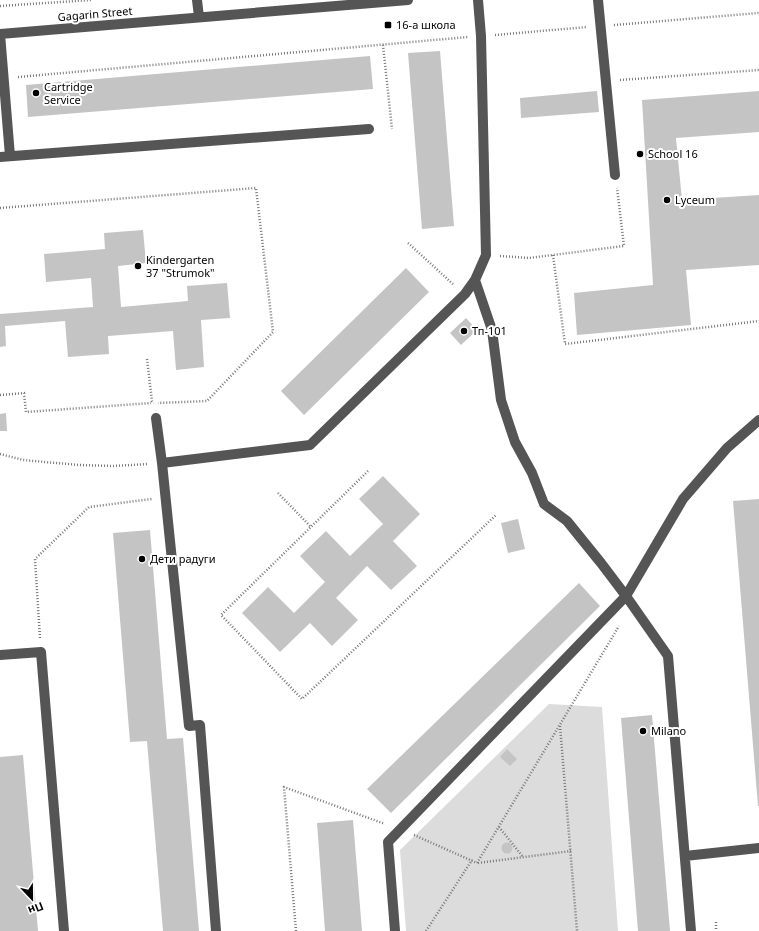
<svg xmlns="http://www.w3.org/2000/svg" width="759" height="931" font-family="'Noto Sans',sans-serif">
	<rect width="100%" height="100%" fill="#fff"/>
	<path fill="#dcdcdc" d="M549,704L602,707L618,931H406L400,850Z"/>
	<path fill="#c4c4c4" d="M440,51L454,226L422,229L408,53Z
		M370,56L373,89L28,117L26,85Z
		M597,91L599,112L521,118L520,98Z
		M759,91V132L676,138L682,200L759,195V265L686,270L691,325L577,335L574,293L653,285L642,100Z
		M143,230L146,263L118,266L121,307L188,301L187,286L227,283L230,318L201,320L204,367L176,370L173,331L108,336L109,354L68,357L65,321L5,326L6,346L0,347V314L93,307L91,278L46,282L44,254L105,249L104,233Z
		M406,268L429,292L304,415L281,391Z
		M466,318L477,330L461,345L450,333Z
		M6,413L7,431H0V414Z
		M383,476L420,514L393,541L417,566L391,590L367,566L336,598L358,620L332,646L310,623L280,652L242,613L268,587L294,613L325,582L300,556L326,531L350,556L383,524L359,499Z
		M759,499V806H758L733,501Z
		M518,519L525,549L508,553L501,523Z
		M150,530L167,739L183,738L199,931H163L147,741L130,742L113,533Z
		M579,583L600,606L391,813L367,789Z
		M652,715L670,931H638L621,718Z
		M507,749L517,759L510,766L500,757Z
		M23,755L38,931H0V757Z
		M353,820L362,931H325L317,823Z
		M501.5 848a5.5 5.5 0 1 1 11 0a5.5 5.5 0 1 1-11 0Z"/>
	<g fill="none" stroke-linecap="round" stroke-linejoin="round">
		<path stroke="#777" stroke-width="2.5" stroke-dasharray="1 2" stroke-linecap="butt" d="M0,6L91,0
			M614,25L759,13
			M495,35L587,27
			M383,45L392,129
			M18,77L468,37
			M620,80L759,70
			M0,208L256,188L273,332L207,401L158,403
			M408,243L454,285
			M553,255L565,344L759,321
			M500,256L529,258L624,246L617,188
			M147,359L152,401L154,403
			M0,395L24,393L26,412L151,403
			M0,454L23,460L79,465L113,466L148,464
			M368,471L221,615L302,699L496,515
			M278,493L311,527
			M40,638L35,559L89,507L152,499
			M560,726L577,931
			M499,827L523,857
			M414,835L477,863L619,626
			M478,863L571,851
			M716,922V931
			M296,931L284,787L385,824
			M426,931L472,860"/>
		<path stroke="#555" stroke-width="10" d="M197,0L199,17
			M598,0L615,175
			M0,34L408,0
			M0,34L10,156
			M0,157L369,129
			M475,280L492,330L501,400L515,442L532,473L544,504L567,521L601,563L626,596L668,656L691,931
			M156,418L162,463
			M0,655L41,652L64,931
			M685,856L759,848
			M216,931L200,725L189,726L162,463L310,445L465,294L475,280L486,255L481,36L478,0
			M395,931L388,842L626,596L683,499L727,448L759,420"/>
	</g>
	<g fill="#000" stroke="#fff" stroke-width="1.5">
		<rect x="384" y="21" width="8" height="8" rx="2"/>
		<circle cx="36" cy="93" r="4"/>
		<circle cx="640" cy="154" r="4"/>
		<circle cx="667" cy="200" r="4"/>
		<circle cx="138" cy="266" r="4"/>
		<circle cx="464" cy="331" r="4"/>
		<circle cx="142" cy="559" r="4"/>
		<circle cx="643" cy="731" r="4"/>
	</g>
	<g text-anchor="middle" stroke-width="4" stroke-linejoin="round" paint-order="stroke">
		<g font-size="11" fill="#000" stroke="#fff">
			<text transform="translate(95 14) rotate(-5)" y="4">Gagarin Street</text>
		</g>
		<g font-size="11" fill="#000" stroke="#fff" text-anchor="start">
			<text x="396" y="29">16-а школа</text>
			<text x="44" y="91">Cartridge<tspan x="44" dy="13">Service</tspan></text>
			<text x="648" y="158">School 16</text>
			<text x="675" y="204">Lyceum</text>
			<text x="146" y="264">Kindergarten<tspan x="146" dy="13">37 "Strumok"</tspan></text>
			<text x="472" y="335">Тп-101</text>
			<text x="150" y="563">Дети радуги</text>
			<text x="651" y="735">Milano</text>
		</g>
	</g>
	<g transform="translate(32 899) rotate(158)" stroke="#ffffff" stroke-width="3" paint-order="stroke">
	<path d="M0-3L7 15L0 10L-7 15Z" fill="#000000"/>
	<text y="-6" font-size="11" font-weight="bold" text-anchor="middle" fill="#000000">Пн</text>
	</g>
</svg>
